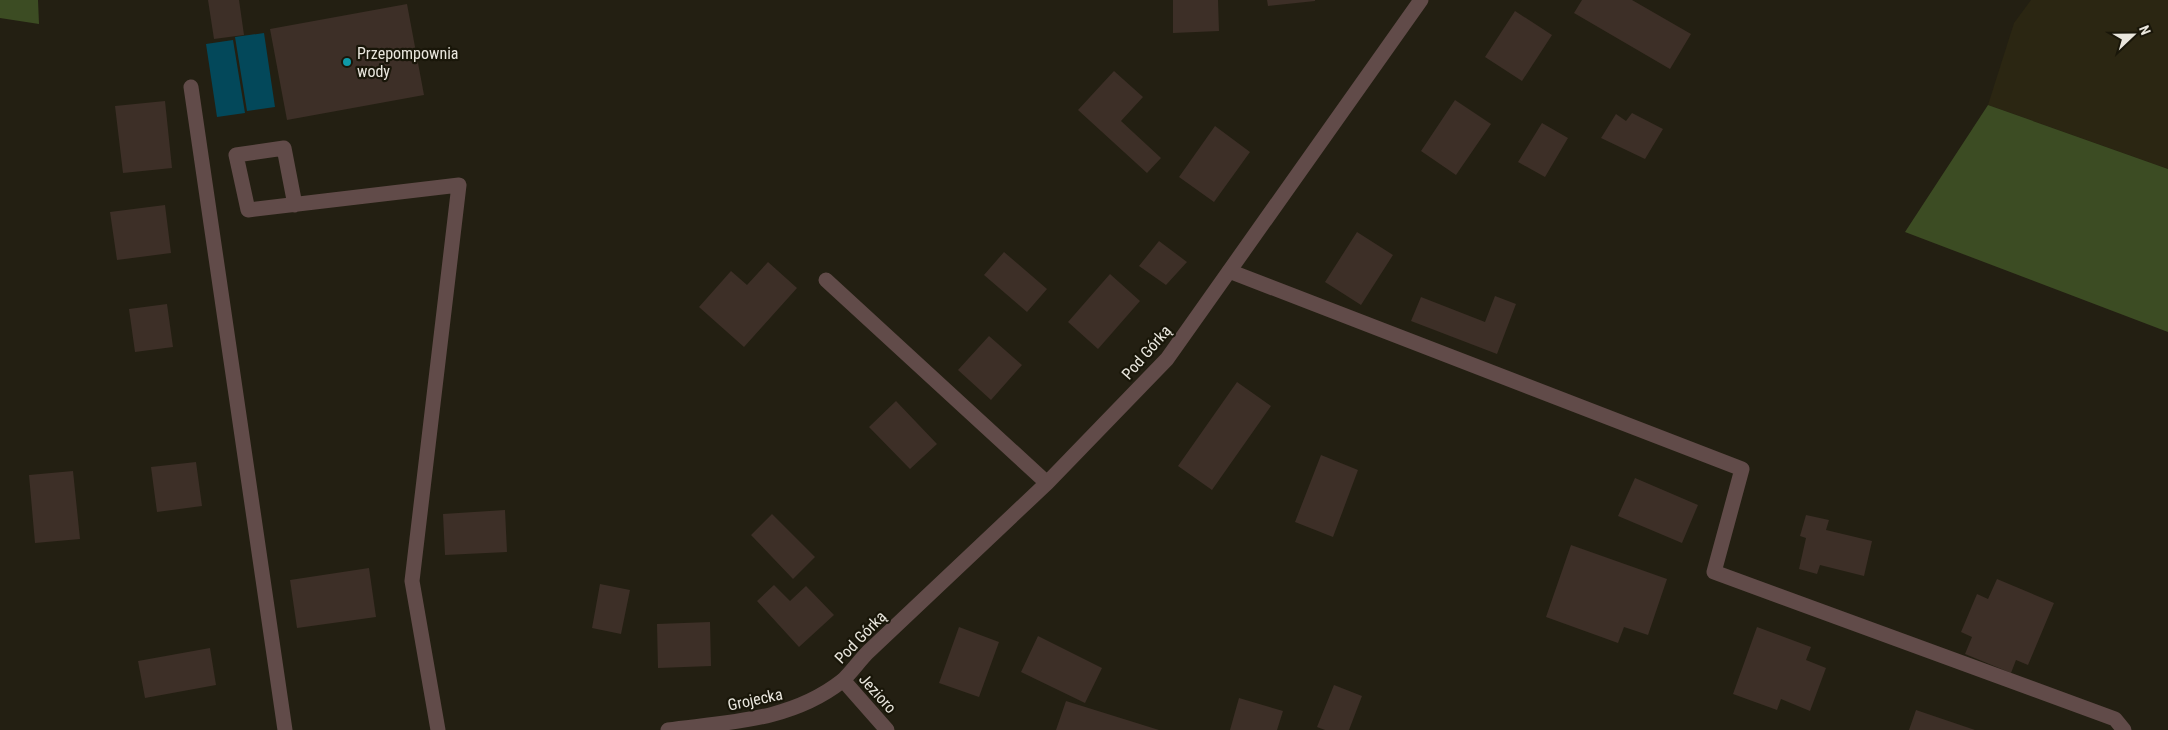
<svg xmlns="http://www.w3.org/2000/svg" width="2168" height="730" font-family="'Roboto Condensed',sans-serif">
	<rect width="100%" height="100%" fill="#231f12"/>
	<path fill="#2b2612" d="M2031,0H2168V169L1988,105L2014,23Z"/>
	<path fill="#3c4c23" d="M0,0H38L39,24L0,18Z
		M1988,105L2168,169V332L1905,232Z"/>
	<path fill="#03485a" d="M264,33L275,107L247,111L235,37Z
		M233,40L245,113L217,117L206,44Z"/>
	<path fill="#3d2f27" d="M208,0H239L244,35L214,39Z
		M1173,0H1218L1219,31L1173,33Z
		M1267,0H1315V1L1268,6Z
		M1582,0H1632L1691,34L1670,69L1574,13Z
		M407,4L424,95L287,120L270,29Z
		M1515,11L1552,35L1522,81L1485,57Z
		M1114,71L1143,97L1121,121L1161,158L1147,173L1078,110Z
		M1455,100L1491,124L1456,175L1421,151Z
		M165,101L172,168L123,173L115,106Z
		M1632,113L1663,129L1645,159L1601,138L1616,114L1626,121Z
		M1542,123L1568,138L1545,177L1518,162Z
		M1215,126L1250,152L1214,202L1179,177Z
		M165,205L171,253L117,260L110,212Z
		M1357,232L1393,255L1361,305L1325,282Z
		M1159,241L1187,262L1166,285L1139,266Z
		M1004,252L1047,289L1027,312L984,275Z
		M768,262L797,288L744,347L699,307L731,271L747,285Z
		M1110,274L1140,301L1098,349L1068,322Z
		M1495,296L1516,304L1497,354L1411,321L1421,297L1485,322Z
		M167,304L173,347L135,352L129,309Z
		M989,336L1022,365L991,400L958,370Z
		M1237,382L1271,406L1212,490L1178,466Z
		M896,401L937,444L910,469L869,427Z
		M1321,455L1358,470L1333,537L1295,522Z
		M196,462L202,506L157,512L151,467Z
		M73,471L80,539L35,543L29,475Z
		M1635,478L1698,505L1682,543L1618,516Z
		M505,510L507,552L445,555L443,514Z
		M772,514L815,557L793,579L751,535Z
		M1806,515L1829,520L1826,530L1872,541L1864,576L1820,565L1817,574L1799,569L1806,538L1800,536Z
		M1571,545L1667,579L1648,635L1624,627L1618,643L1546,617Z
		M369,568L376,617L297,628L290,580Z
		M1997,579L2054,603L2028,665L2016,660L2011,673L1965,654L1972,637L1961,632L1977,594L1988,599Z
		M600,584L630,590L621,634L592,628Z
		M774,585L790,601L806,586L834,615L799,647L757,601Z
		M710,622L711,666L658,668L657,624Z
		M959,627L999,642L979,697L939,683Z
		M1757,627L1811,647L1806,660L1826,668L1810,711L1781,699L1777,710L1733,694Z
		M1038,636L1102,668L1085,703L1021,672Z
		M210,648L216,685L145,698L138,661Z
		M1334,685L1362,696L1349,730H1325L1317,727Z
		M1239,698L1283,711L1277,730H1230Z
		M1066,701L1159,730H1056Z
		M1916,710L1975,730H1909Z"/>
	<g fill="none" stroke-linecap="round" stroke-linejoin="round">
		<path stroke="#614b49" stroke-width="15" d="M191,87L285,730
			M295,205L284,148L236,155L248,210L459,185L412,581L438,730
			M1229,271L1742,469L1714,572L2115,719L2124,730
			M826,280L1047,483
			M843,680L887,730
			M668,730C729,722 791,721 842,681C851,673 859,661 868,652L1047,483L1167,359L1421,0"/>
	</g>
	<circle fill="#0f9aa8" stroke="#191609" stroke-width="2" cx="347" cy="62" r="5"/>
	<g text-anchor="middle" stroke-width="4.5" stroke-linejoin="round" paint-order="stroke">
		<g font-size="16" fill="#e9e6dd" stroke="#191609" text-anchor="start">
			<text x="357" y="59">Przepompownia<tspan x="357" dy="18">wody</tspan></text>
		</g>
		<g font-size="16" fill="#e9e6dd" stroke="#191609">
			<text transform="translate(1146 352) rotate(-49)" y="6">Pod Górką</text>
			<text transform="translate(860 637) rotate(-46)" y="6">Pod Górką</text>
			<text transform="translate(878 693) rotate(48)" y="6">Jezioro</text>
			<text transform="translate(755 699) rotate(-12)" y="6">Grojecka</text>
		</g>
	</g>
	<g transform="translate(2133 35) rotate(68)" stroke="#191609" stroke-width="4" paint-order="stroke">
	<path d="M0-4L9 19L0 12L-9 19Z" fill="#e9e6dd"/>
	<text y="-8" font-size="14" font-weight="bold" text-anchor="middle" fill="#e9e6dd">N</text>
	</g>
</svg>
